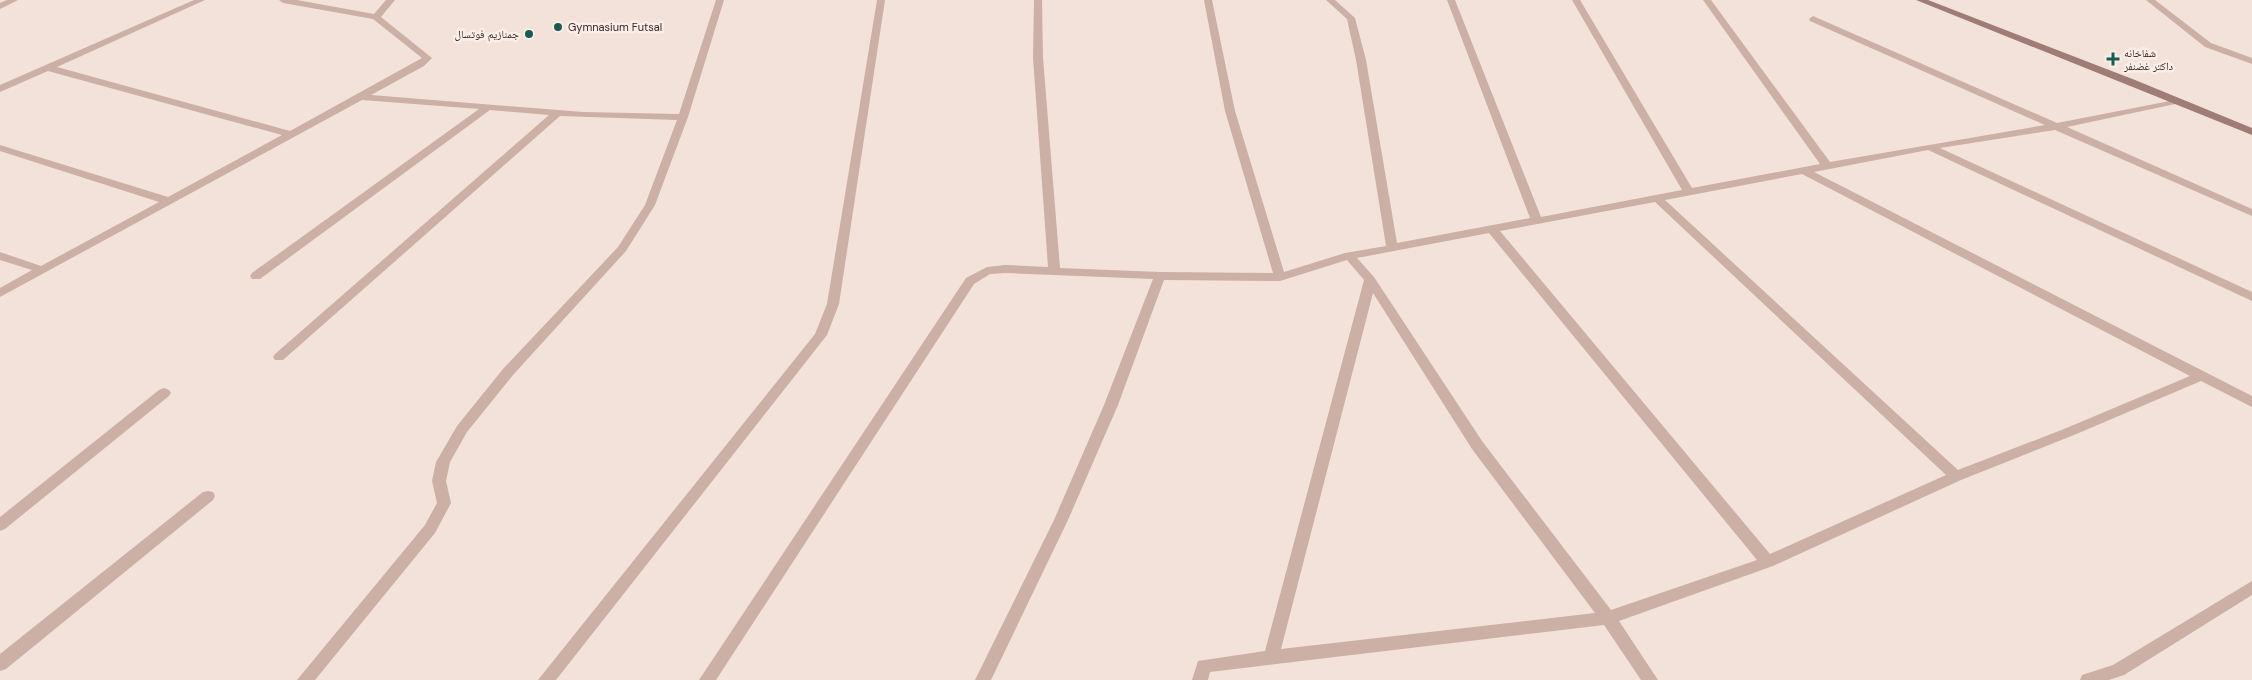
<svg xmlns="http://www.w3.org/2000/svg" width="2252" height="680" font-family="'DM Sans','Noto Naskh Arabic',sans-serif">
	<rect width="100%" height="100%" fill="#f3e2da"/>
	<g fill="none" stroke-linecap="round" stroke-linejoin="round">
		<path fill="#ccafa5" fill-rule="evenodd" d="M7,0H18L0,9V3Z
			M194,0H205L57,67L290,131L422,58L373,19L283,3L279,0H297L374,14L386,0H395L381,17L432,58L424,66L371,95L583,112L679,114L716,0H724L688,117L655,205L626,251L513,375L467,432L450,462L446,481L451,503L435,533L315,680H297L425,525L437,503L432,481L436,462L457,426L503,369L618,247L645,205L677,120L560,116L283,360H275L273,357L275,354L549,115L490,110L260,279H252L250,276L252,273L479,109L362,100L0,297V288L32,270L0,260V252L41,266L159,202L0,151V145L168,197L282,135L48,71L0,92V85Z
			M877,0H885L839,304L827,335L556,680H538L815,334L827,304Z
			M1034,0H1042L1043,58L1060,268L1160,272L1273,273L1225,111L1204,0H1212L1235,111L1284,272L1345,253L1386,246L1356,60L1347,19L1326,0H1335L1355,18L1366,60L1397,243L1530,218L1447,0H1455L1541,217L1682,190L1572,0H1580L1692,188L1820,164L1703,0H1711L1830,162L2045,125L1810,21L1809,19L1813,16L2057,123L2180,99V103L2067,127L2252,209V216L2055,130L1940,148L2252,292V301L1928,150L1814,172L2252,396V407L2201,381L2074,435L1961,480L1773,566L1619,621L1658,680H1641L1604,625L1210,672L1208,680H1192L1198,661L1265,651L1364,280L1347,260L1280,281L1164,280L1118,405L1068,520L991,680H975L1054,520L1104,405L1153,279L1005,273L990,274L974,284L716,680H699L966,278L987,267L1005,265L1048,267L1033,58ZM1802,174L2190,376L2064,429L1958,470L1665,200ZM1655,202L1946,475L1770,554L1500,231ZM1489,233L1757,560L1611,610L1482,441L1374,277L1357,258ZM1373,293L1472,449L1595,613L1281,649Z
			M2146,0H2155L2211,43L2252,58V64L2205,47Z
			M164,388L169,390L171,393L169,396L5,529L0,531V517L159,390Z
			M208,491L213,492L215,496L213,500L6,669L0,671V654L203,492Z
			M2252,581V595L2124,675L2109,680H2080L2082,675L2113,665Z"/>
		<path fill="#a07c77" fill-rule="evenodd" d="M1916,0H1928L2135,80L2252,128V135Z"/>
	</g>
	<g fill="#1a5c52" stroke="#fbede7" stroke-width="2">
		<circle cx="558" cy="27" r="5"/>
		<circle cx="529" cy="34" r="5"/>
		<path d="M2110.5 51.5h5v5h5v5h-5v5h-5v-5h-5v-5h5z"/>
	</g>
	<g text-anchor="middle" stroke-width="5" stroke-linejoin="round" paint-order="stroke">
		<g font-size="11" fill="#382927" stroke="#fbede7" text-anchor="start">
			<text x="568" y="31">Gymnasium Futsal</text>
			<text x="519" y="38" text-anchor="end">جمنازیم فوتسال</text>
			<text x="2124" y="57">شفاخانه<tspan x="2124" dy="13">داکتر غضنفر</tspan></text>
		</g>
	</g>
</svg>
